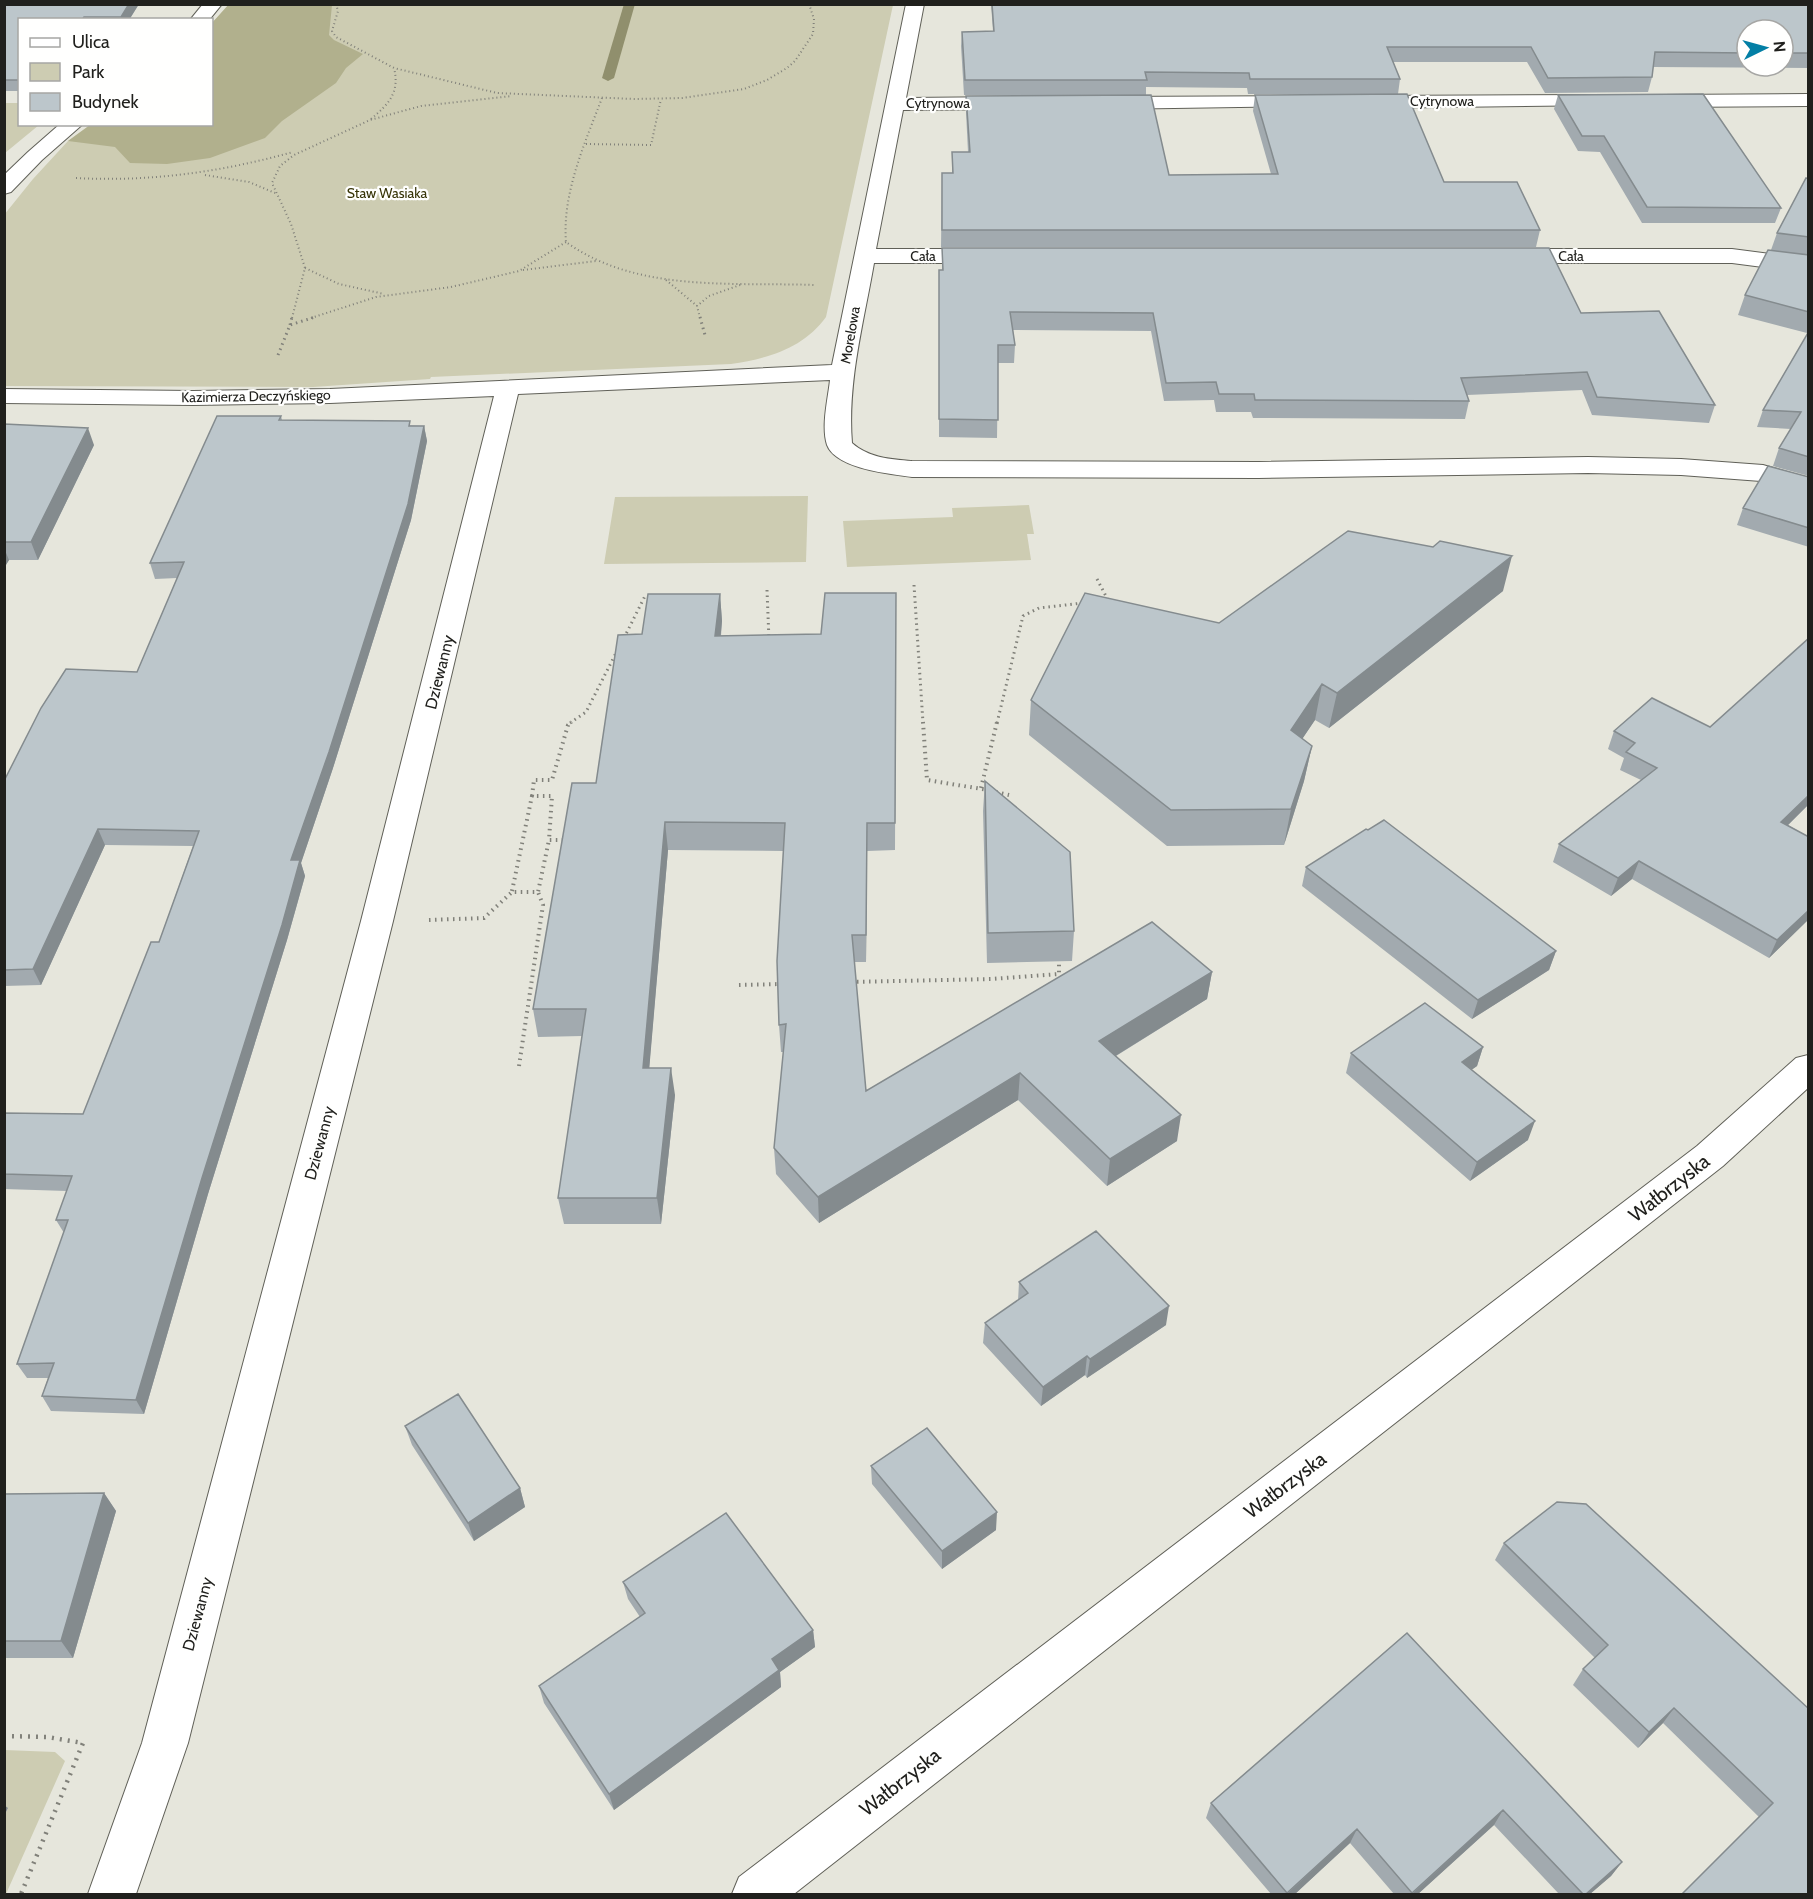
<svg xmlns="http://www.w3.org/2000/svg" width="1813" height="1899" font-family="Cabin,sans-serif">
	<rect width="100%" height="100%" fill="#e6e6dc"/>
	<path fill="#cdccb2" d="M229,5H893L826,317C804,348 767,359 731,364L431,377L430,379L313,387L5,386L4,215L33,179L68,141L90,125L212,124V23Z
		M4,103H19L20,124L39,125L5,153Z
		M808,496L806,562L604,564L615,497Z
		M1029,505L1034,534H1027L1031,560L847,567L843,521L953,517L952,508Z
		M5,1750L55,1752L65,1761L6,1894L4,1816L8,1808H5Z"/>
	<path fill="#b1b08d" d="M229,4L332,5L329,35L334,40L363,54L346,68L336,83L282,121L265,138L210,158L167,164L130,163L115,147L68,141L90,125L212,124V23Z"/>
	<g fill="none" stroke-linecap="round" stroke-linejoin="round">
		<path fill="#908f6d" fill-rule="evenodd" d="M624,4H635L614,78L608,81L602,78Z"/>
		<g stroke="#606058" stroke-width="2">
			<path id="minor" d="M203,4H222L209,20H190Z
				M906,4H924L906,98L1012,97L1019,99L1022,103L1019,107L1012,109L903,110L876,249H988L996,251L999,256L996,261L988,263H874C864,321 847,383 852,443C869,458 890,459 912,461L1258,462L1588,457L1681,459L1763,465L1808,478V494L1761,481L1681,475L1588,473L1258,478L912,477C891,474 836,469 827,445C821,426 828,399 830,380L518,394L393,921L188,1743L136,1894H88L142,1743L361,921L494,396L330,403L193,405L4,403V389L193,391L330,389L832,365Z
				M1808,94V106L1663,107L1656,105L1653,101L1656,97L1663,95Z
				M1600,95L1607,97L1610,101L1607,105L1366,108L1359,106L1356,102L1359,98L1366,96Z
				M1300,96L1307,98L1310,102L1307,106L1108,109L1101,107L1098,103L1101,99L1108,97Z
				M60,124H83L42,160L11,192L4,194V175L28,152Z
				M1508,249H1732L1808,259V273L1732,263H1508L1500,261L1497,256L1500,251Z
				M1808,1055V1088L1723,1166L794,1894H732L739,1877L1697,1146L1796,1058Z"/>
		</g>
		<path stroke="#81817a" stroke-width="2" stroke-dasharray="1 3" stroke-linecap="butt" d="M336,4L338,11L332,31L336,37L394,68L497,93L634,99L682,98L744,89L767,80L787,68L795,61L813,34L814,19L809,4
			M602,98C585,143 562,193 566,242C637,293 732,282 815,285
			M371,119C389,104 400,92 394,68
			M586,144L651,145L661,99
			M205,175L249,182L275,193
			M76,178C151,182 221,172 293,152
			M305,268L339,284L384,294
			M523,270L596,261
			M666,280L697,306
			M292,318L305,268L291,224L272,183L280,166L294,155L370,120L421,106L512,96
			M311,318L376,297L451,287L519,271L566,242
			M700,318L697,306L709,296L743,284"/>
		<path stroke="#81817a" stroke-width="3" stroke-dasharray="1.5 4" stroke-linecap="butt" d="M700,317L705,335
			M290,325L292,317
			M278,355L290,325L315,317
			M1097,579L1108,600
			M914,585L923,723
			M767,590L769,640
			M624,638L646,594
			M570,723L586,712L616,653
			M997,723L1023,616L1039,608L1083,603"/>
		<path stroke="#81817a" stroke-width="4" stroke-dasharray="1.5 4.5" stroke-linecap="butt" d="M923,722L927,780L988,790
			M981,788L997,722
			M996,792L1009,795
			M532,796L534,780H552L568,725L572,722
			M512,891L532,796H552L549,840H565
			M429,920L484,918L512,892H538L549,840
			M851,982L991,979L1059,974V962
			M739,985L781,984
			M519,1066L543,905L538,892"/>
		<path stroke="#81817a" stroke-width="4.5" stroke-dasharray="2 6" stroke-linecap="butt" d="M4,1736L47,1737L83,1743L21,1894"/>
		<use href="#minor" fill="#fff" fill-rule="evenodd"/>
	</g>
	<path fill="#a2aaaf" fill-rule="evenodd" d="M4,4H139L129,20H20V91H4Z
		M991,4H1809V68L1653,67L1652,77L1648,92L1545,93L1527,62H1393L1400,79L1398,94H1248L1247,88L1146,87V95H964L961,46L962,32L993,31ZM1747,30H1783V66H1747Z
		M1255,95L1444,182L1540,230L1536,247H941L942,173H952V152H968L966,112V96L1169,175L1271,174L1253,111Z
		M1558,95L1781,208L1775,223H1642L1600,152L1578,151L1554,109Z
		M1809,179V330L1807,333L1738,315L1745,295L1771,250L1777,233Z
		M942,248L1581,313L1715,405L1709,423L1592,415L1582,390L1467,395L1469,401L1465,419L1253,418L1251,412H1216L1214,400L1164,401L1151,331L1013,330L1015,345L1014,363H998L997,438L939,437V270H942Z
		M1809,331V476L1773,466L1779,448L1791,429L1757,427L1763,410Z
		M281,416L282,420L424,426L427,441L411,520L333,768L301,863L305,876L287,940L208,1194L144,1414L51,1411L42,1396L48,1378H27L17,1364L64,1233L56,1220L67,1191L4,1189V1113L83,1114L159,942L193,846L105,845L41,985L4,986V781L137,672L177,578L155,579L150,563Z
		M4,424L94,445L38,560H9L4,568Z
		M1809,477V547L1737,525L1743,508Z
		M1503,591L1329,728L1315,720L1302,739L1312,746L1304,781L1284,845L1167,846L1029,735L1031,700L1219,623Z
		M896,593L895,850L867,851L866,962H854L866,1091L1212,972L1207,999L1116,1056L1177,1141L1107,1186L1018,1100L819,1223L776,1174L774,1148L784,1052H781L779,1025L783,851L668,850L649,1068L675,1095L661,1224H564L558,1198L582,1036L538,1037L533,1009L596,783L642,634L720,594L722,621L721,636L821,634Z
		M1809,638V804L1788,825L1809,837V919L1769,958L1632,879L1611,896L1553,862L1559,844L1641,780L1620,770L1624,758L1608,749L1614,731L1710,727Z
		M985,781L1074,931L1072,961L987,963L983,811Z
		M1306,867L1556,951L1549,970L1472,1019L1302,886Z
		M1483,1047L1477,1066L1471,1070L1528,1140L1470,1181L1346,1073L1351,1053Z
		M1019,1282L1166,1325L1087,1378L1085,1375L1041,1406L983,1343L985,1323L1018,1301Z
		M405,1426L520,1488L525,1507L474,1541L412,1445Z
		M871,1466L996,1530L942,1569L872,1484Z
		M104,1493L116,1511L73,1658H4V1494Z
		M1504,1543L1809,1709V1894L1759,1817L1663,1723L1638,1748L1573,1685L1583,1669L1595,1658L1495,1560Z
		M623,1582L813,1630L815,1647L780,1672L781,1687L614,1810L544,1703L539,1686L640,1617L628,1599Z
		M1407,1633L1622,1862L1611,1876L1590,1894H1559L1494,1825L1418,1894H1394L1350,1843L1295,1894H1271L1206,1818L1211,1803Z"/>
	<path fill="#848b8e" d="M129,4H139L129,20H121V17Z
		M424,426L427,441L411,520L333,768L301,863L305,876L287,940L208,1194L144,1414L136,1400L291,860Z
		M88,428L94,445L38,560L31,542Z
		M4,548L9,560L4,568Z
		M1512,556L1503,591L1329,728L1337,693Z
		M720,594L722,621L718,663L715,636Z
		M1322,684L1315,720L1284,766L1291,730Z
		M1312,746L1304,781L1284,845L1291,809Z
		M1809,795V804L1773,840L1781,822Z
		M665,822L668,850L647,1095L643,1068Z
		M867,823V851L866,962V935Z
		M98,829L105,845L41,985L33,969Z
		M1639,861L1632,879L1611,896L1618,878Z
		M1809,910V919L1769,958L1777,940Z
		M1556,951L1549,970L1472,1019L1478,1000Z
		M1212,972L1207,999L1096,1068L1099,1041Z
		M1483,1047L1477,1066L1456,1081L1462,1062Z
		M671,1068L675,1095L661,1224L657,1198Z
		M1020,1073L1018,1100L819,1223L818,1197Z
		M1181,1115L1177,1141L1107,1186L1110,1159Z
		M1535,1121L1528,1140L1470,1181L1477,1162Z
		M1169,1306L1166,1325L1087,1378L1090,1359Z
		M1087,1356L1085,1375L1041,1406L1043,1387Z
		M520,1488L525,1507L474,1541L468,1523Z
		M104,1493L116,1511L73,1658L61,1641Z
		M997,1512L996,1530L942,1569V1551Z
		M813,1630L815,1647L780,1672L781,1687L614,1810L609,1794L772,1659Z
		M1674,1708L1663,1723L1638,1748L1649,1732Z
		M4,1805L8,1808L4,1816Z
		M1503,1810L1494,1825L1418,1894H1412Z
		M1357,1829L1350,1843L1295,1894H1287Z
		M1622,1862L1611,1876L1590,1894H1586Z"/>
	<path fill="#bcc6cb" stroke="#848b8e" stroke-width="1.5" d="M4,4H129L121,17H84L82,20H20V80H4Z
		M992,4H1809V53H1783V30H1747V53L1655,52L1652,77L1548,78L1531,47H1387L1400,79H1250L1249,73L1145,72L1147,80H965L962,32L994,31Z
		M1407,94L1444,182H1517L1540,230H942V173H953L952,152H970L966,96L1151,95L1169,175L1278,174L1255,95Z
		M1703,94L1781,208L1647,207L1604,136H1582L1558,95Z
		M1806,178L1809,179V237L1777,233Z
		M942,248H1549L1581,313L1659,311L1715,405L1597,397L1587,372L1461,378L1469,401L1255,400L1254,394H1219L1216,382L1166,383L1153,313L1010,312L1015,345H998V420L939,419V270H943Z
		M1768,250L1809,255V312L1745,295Z
		M1809,331V457L1779,448L1801,412L1763,410Z
		M217,416H281L279,420L410,421L409,426H424L408,504L329,752L291,860H300L282,925L202,1178L136,1400L42,1396L54,1363L17,1364L68,1220H56L72,1176L4,1174V1113L83,1114L151,942H159L199,831L98,829L33,969L4,970V781L41,708L66,669L137,672L184,562L150,563Z
		M4,424L88,428L31,542H4Z
		M1768,466L1809,477V528L1743,508Z
		M1348,531L1433,547L1440,541L1512,556L1337,693L1322,684L1291,730L1312,746L1291,809L1171,810L1031,700L1085,593L1219,623Z
		M825,593H896L895,823H867L866,935H852L866,1091L1152,922L1212,972L1099,1041L1181,1115L1110,1159L1020,1073L818,1197L774,1148L786,1024L779,1025L777,961L785,823L665,822L643,1068H671L657,1198H558L586,1009H533L572,783H596L618,635L642,634L648,594H720L715,636L821,634Z
		M1809,638V795L1781,822L1809,837V910L1777,940L1639,861L1618,878L1559,844L1657,768L1626,752L1635,743L1614,731L1652,698L1710,727Z
		M985,781L1070,852L1074,931L988,933Z
		M1384,820L1556,951L1478,1000L1306,867L1366,829L1368,830Z
		M1425,1003L1483,1047L1462,1062L1535,1121L1477,1162L1351,1053Z
		M1096,1231L1169,1306L1090,1359L1087,1356L1043,1387L985,1323L1028,1293L1019,1282Z
		M458,1394L520,1488L468,1523L405,1426Z
		M927,1428L997,1512L942,1551L871,1466Z
		M104,1493L61,1641H4V1494Z
		M1557,1502L1586,1504L1809,1709V1894H1682L1773,1803L1674,1708L1649,1732L1583,1669L1608,1645L1504,1543Z
		M726,1513L813,1630L772,1659L779,1670L609,1794L539,1686L645,1613L623,1582Z
		M1407,1633L1622,1862L1586,1894H1583L1503,1810L1412,1893L1357,1829L1287,1893L1211,1803Z"/>
	<g text-anchor="middle" stroke-width="4.5" stroke-linejoin="round" paint-order="stroke">
		<g font-size="14" fill="#20201d" stroke="#fffffe">
			<text x="1442" y="106">Cytrynowa</text>
			<text x="938" y="108">Cytrynowa</text>
			<text x="923" y="261">Cała</text>
			<text x="1571" y="261">Cała</text>
			<text transform="translate(850 335) rotate(-80)" y="5">Morelowa</text>
			<text transform="translate(256 396) rotate(-1)" y="5">Kazimierza Deczyńskiego</text>
		</g>
		<g font-size="14" fill="#383508" stroke="#fffffe">
			<text x="387" y="198">Staw Wasiaka</text>
		</g>
		<g font-size="16" fill="#20201d" stroke="#fffffe">
			<text transform="translate(439 672) rotate(-76)" y="6">Dziewanny</text>
			<text transform="translate(319 1143) rotate(-75)" y="6">Dziewanny</text>
			<text transform="translate(197 1614) rotate(-75)" y="6">Dziewanny</text>
		</g>
		<g font-size="20" fill="#20201d" stroke="#fffffe">
			<text transform="translate(1669 1188) rotate(-38)" y="7">Wałbrzyska</text>
			<text transform="translate(1285 1485) rotate(-37)" y="7">Wałbrzyska</text>
			<text transform="translate(900 1782) rotate(-38)" y="7">Wałbrzyska</text>
		</g>
	</g>
	<rect width="1813" height="1899" fill="none" stroke="#20201d" stroke-width="12"/>
	<rect x="18" y="18" width="195" height="108" fill="#fffffe" stroke="#a6a6a4" stroke-width="1.5"/>
	<rect x="30" y="38" width="30" height="9" fill="#ffffff" stroke="#a6a6a4" stroke-width="1.5"/>
	<text x="72" y="48" font-size="18" fill="#20201d">Ulica</text>
	<rect x="30" y="63" width="30" height="18" fill="#cdccb2" stroke="#a6a6a4" stroke-width="1.5"/>
	<text x="72" y="78" font-size="18" fill="#20201d">Park</text>
	<rect x="30" y="93" width="30" height="18" fill="#bcc6cb" stroke="#a6a6a4" stroke-width="1.5"/>
	<text x="72" y="108" font-size="18" fill="#20201d">Budynek</text>
	<g transform="translate(1765 48) rotate(85)"><circle r="28" fill="#fffffe" stroke="#a6a6a4" stroke-width="1.5"/>
	<path d="M0-4.5L10 22L0 15L-10 22Z" fill="#037fa5"/>
	<text y="-9" font-size="16" font-weight="bold" text-anchor="middle" fill="#20201d">N</text>
	</g>
</svg>
